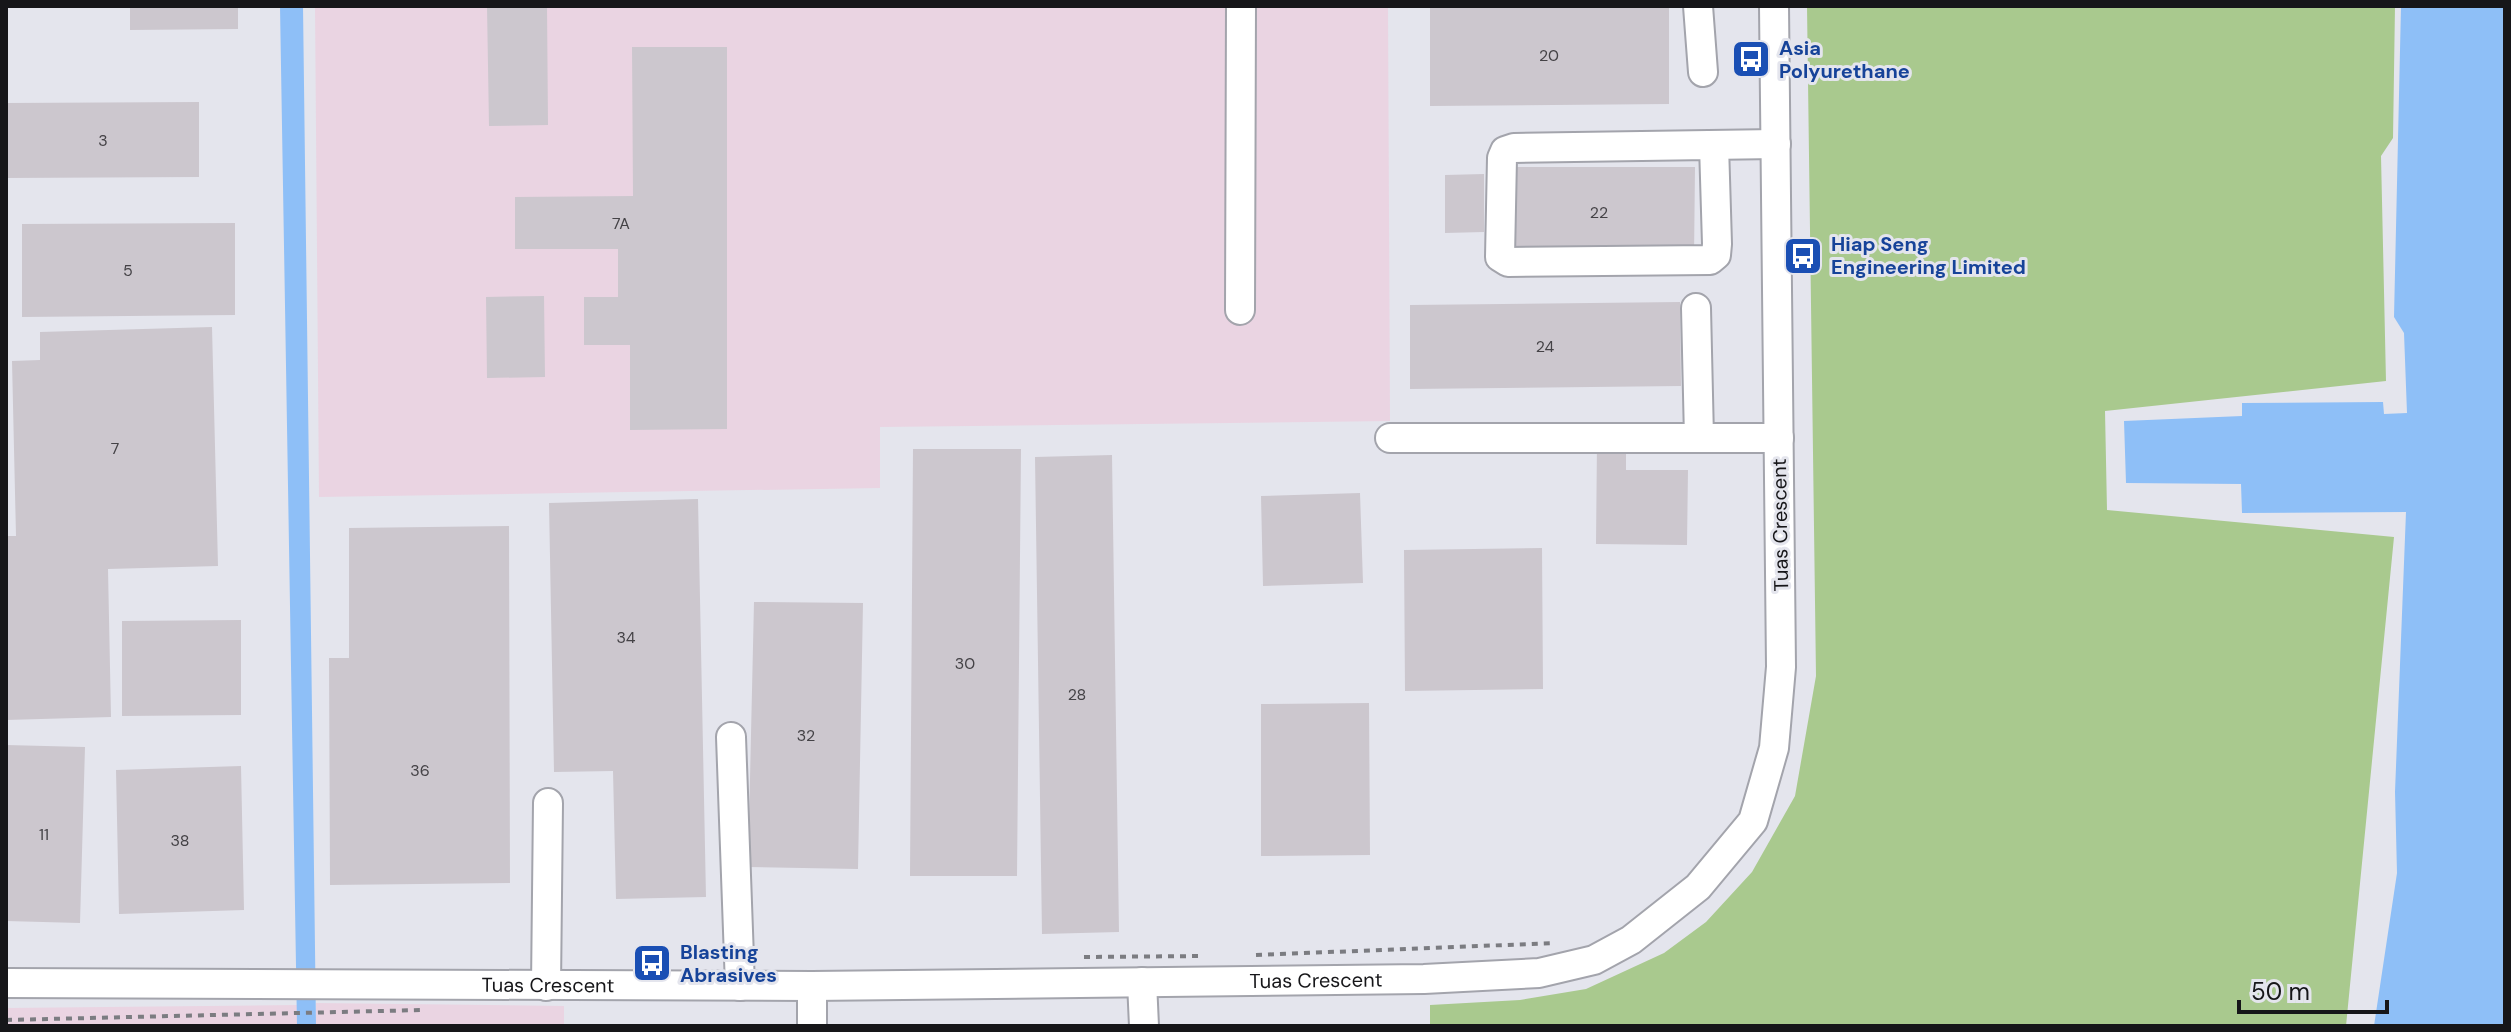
<svg xmlns="http://www.w3.org/2000/svg" width="2511" height="1032" font-family="'DM Sans',sans-serif">
	<rect width="100%" height="100%" fill="#e4e5ed"/>
	<path fill="#ead4e2" d="M315,6H1388L1390,421L880,427V488L319,497Z
		M316,1003L564,1006V1026H316Z
		M297,1005V1026H6V1008Z"/>
	<path fill="#a9c98e" d="M1807,6H2395L2393,138L2381,156L2386,381L2105,411L2107,510L2394,537L2346,1026H1430V1005L1520,1000L1586,989L1664,953L1706,922L1752,872L1795,796L1816,676Z"/>
	<path fill="#8ebff7" d="M280,6H303L316,1026H297Z
		M2401,6H2505V1026H2374L2397,873L2395,792L2406,512L2242,513L2241,484L2126,483L2124,421L2242,416V403L2383,402L2384,414L2407,413L2404,333L2394,317Z"/>
	<path fill="#ccc7ce" d="M130,6H238V29L130,30Z
		M487,6H547L548,125L489,126Z
		M1430,6H1669V104L1430,106Z
		M632,47H727V429L630,430V345H584V297H618V249H515V197L633,196Z
		M199,102V177L6,178V103Z
		M1504,167H1695L1694,258L1503,257Z
		M1484,174V232L1445,233V175Z
		M235,223V315L22,317V224Z
		M544,296L545,377L487,378L486,297Z
		M1680,302L1681,386L1410,389V305Z
		M212,327L218,566L108,569L111,717L6,720V536H16L12,361L40,360V332Z
		M1597,442H1626V470H1688L1687,545L1596,544Z
		M913,449H1021L1017,876H910Z
		M1112,455L1119,932L1042,934L1035,457Z
		M1360,493L1363,583L1263,586L1261,496Z
		M698,499L706,897L616,899L613,771L554,772L549,503Z
		M509,526L510,883L330,885L329,658H349V528Z
		M1542,548L1543,689L1405,691L1404,550Z
		M754,602L863,603L858,869L748,867Z
		M241,620V715L122,716V621Z
		M1369,703L1370,855L1261,856V704Z
		M6,745L85,747L80,923L6,921Z
		M241,766L244,910L119,914L116,770Z"/>
	<g fill="none" stroke-linecap="round" stroke-linejoin="round">
		<g stroke="#a3a4ac" stroke-width="32">
			<g id="minor">
				<path d="M1698,6L1703,72"/>
				<path d="M1714,145L1717,244L1716,255L1710,260L1508,262L1500,257L1502,158L1505,151L1514,148L1776,144"/>
				<path d="M1696,308L1699,438"/>
				<path d="M1240,310L1241,6"/>
				<path d="M1390,438H1779"/>
				<path d="M731,737L740,986"/>
				<path d="M1142,982L1144,1026"/>
				<path id="s1" d="M6,983L812,986L1424,979L1539,973L1594,960L1631,940L1698,887L1753,821L1774,748L1781,667L1774,6"/>
				<path d="M546,986L548,803"/>
				<path d="M812,986V1026"/>
			</g>
		</g>
		<path stroke="#7b7c81" stroke-width="4" stroke-dasharray="6 6" stroke-linecap="butt" d="M1256,955L1555,943
			M1084,957L1203,956
			M6,1020L423,1010"/>
		<use href="#minor" stroke="#fff" stroke-width="28"/>
	</g>
	<defs>
		<g id="bus-square" transform="scale(2)"><rect x="-9" y="-9" width="18" height="18" rx="4" fill="#1a4fb4" stroke="#e4e5ed"/><path d="M-5-6H5V4H4V6H2V4H-2V6H-4V4H-5ZM-3.5-4V0h7V-4ZM-3.5 1.2v1.5H-2V1.2ZM2 1.2v1.5H3.5V1.2Z" fill="#fff"/></g>
	</defs>
	<g fill-rule="evenodd">
		<use href="#bus-square" x="1751" y="59"/>
		<use href="#bus-square" x="1803" y="256"/>
		<use href="#bus-square" x="652" y="963"/>
	</g>
	<g text-anchor="middle" stroke-width="6" stroke-linejoin="round" paint-order="stroke">
		<g font-size="16" fill="#444246">
			<text x="1549" y="61">20</text>
			<text x="103" y="146">3</text>
			<text x="1599" y="218">22</text>
			<text x="621" y="229">7A</text>
			<text x="128" y="276">5</text>
			<text x="1545" y="352">24</text>
			<text x="115" y="454">7</text>
			<text x="626" y="643">34</text>
			<text x="965" y="669">30</text>
			<text x="1077" y="700">28</text>
			<text x="806" y="741">32</text>
			<text x="420" y="776">36</text>
			<text x="44" y="840">11</text>
			<text x="180" y="846">38</text>
		</g>
		<g font-size="20" font-weight="bold" fill="#164399" stroke="#e4e5ed" text-anchor="start">
			<text x="1779" y="55">Asia<tspan x="1779" dy="23">Polyurethane</tspan></text>
			<text x="1831" y="251">Hiap Seng<tspan x="1831" dy="23">Engineering Limited</tspan></text>
			<text x="680" y="959">Blasting<tspan x="680" dy="23">Abrasives</tspan></text>
		</g>
		<g font-size="20" fill="#161619" stroke="#e4e5ed">
			<text transform="translate(1780 525) rotate(-91)" y="7">Tuas Crescent</text>
			<text dy="7" stroke="none"><textPath href="#s1" startOffset="1310">Tuas Crescent</textPath></text>
			<text dy="7" stroke="none"><textPath href="#s1" startOffset="542">Tuas Crescent</textPath></text>
		</g>
	</g>
	<rect width="2511" height="1032" fill="none" stroke="#161619" stroke-width="16"/>
	<path d="M2239 1000v12h148v-12" fill="none" stroke="#161619" stroke-width="4"/>
	<text x="2251" y="1000" font-size="24" fill="#161619" stroke="#e4e5ed" stroke-width="6" paint-order="stroke">50 m</text>
</svg>
